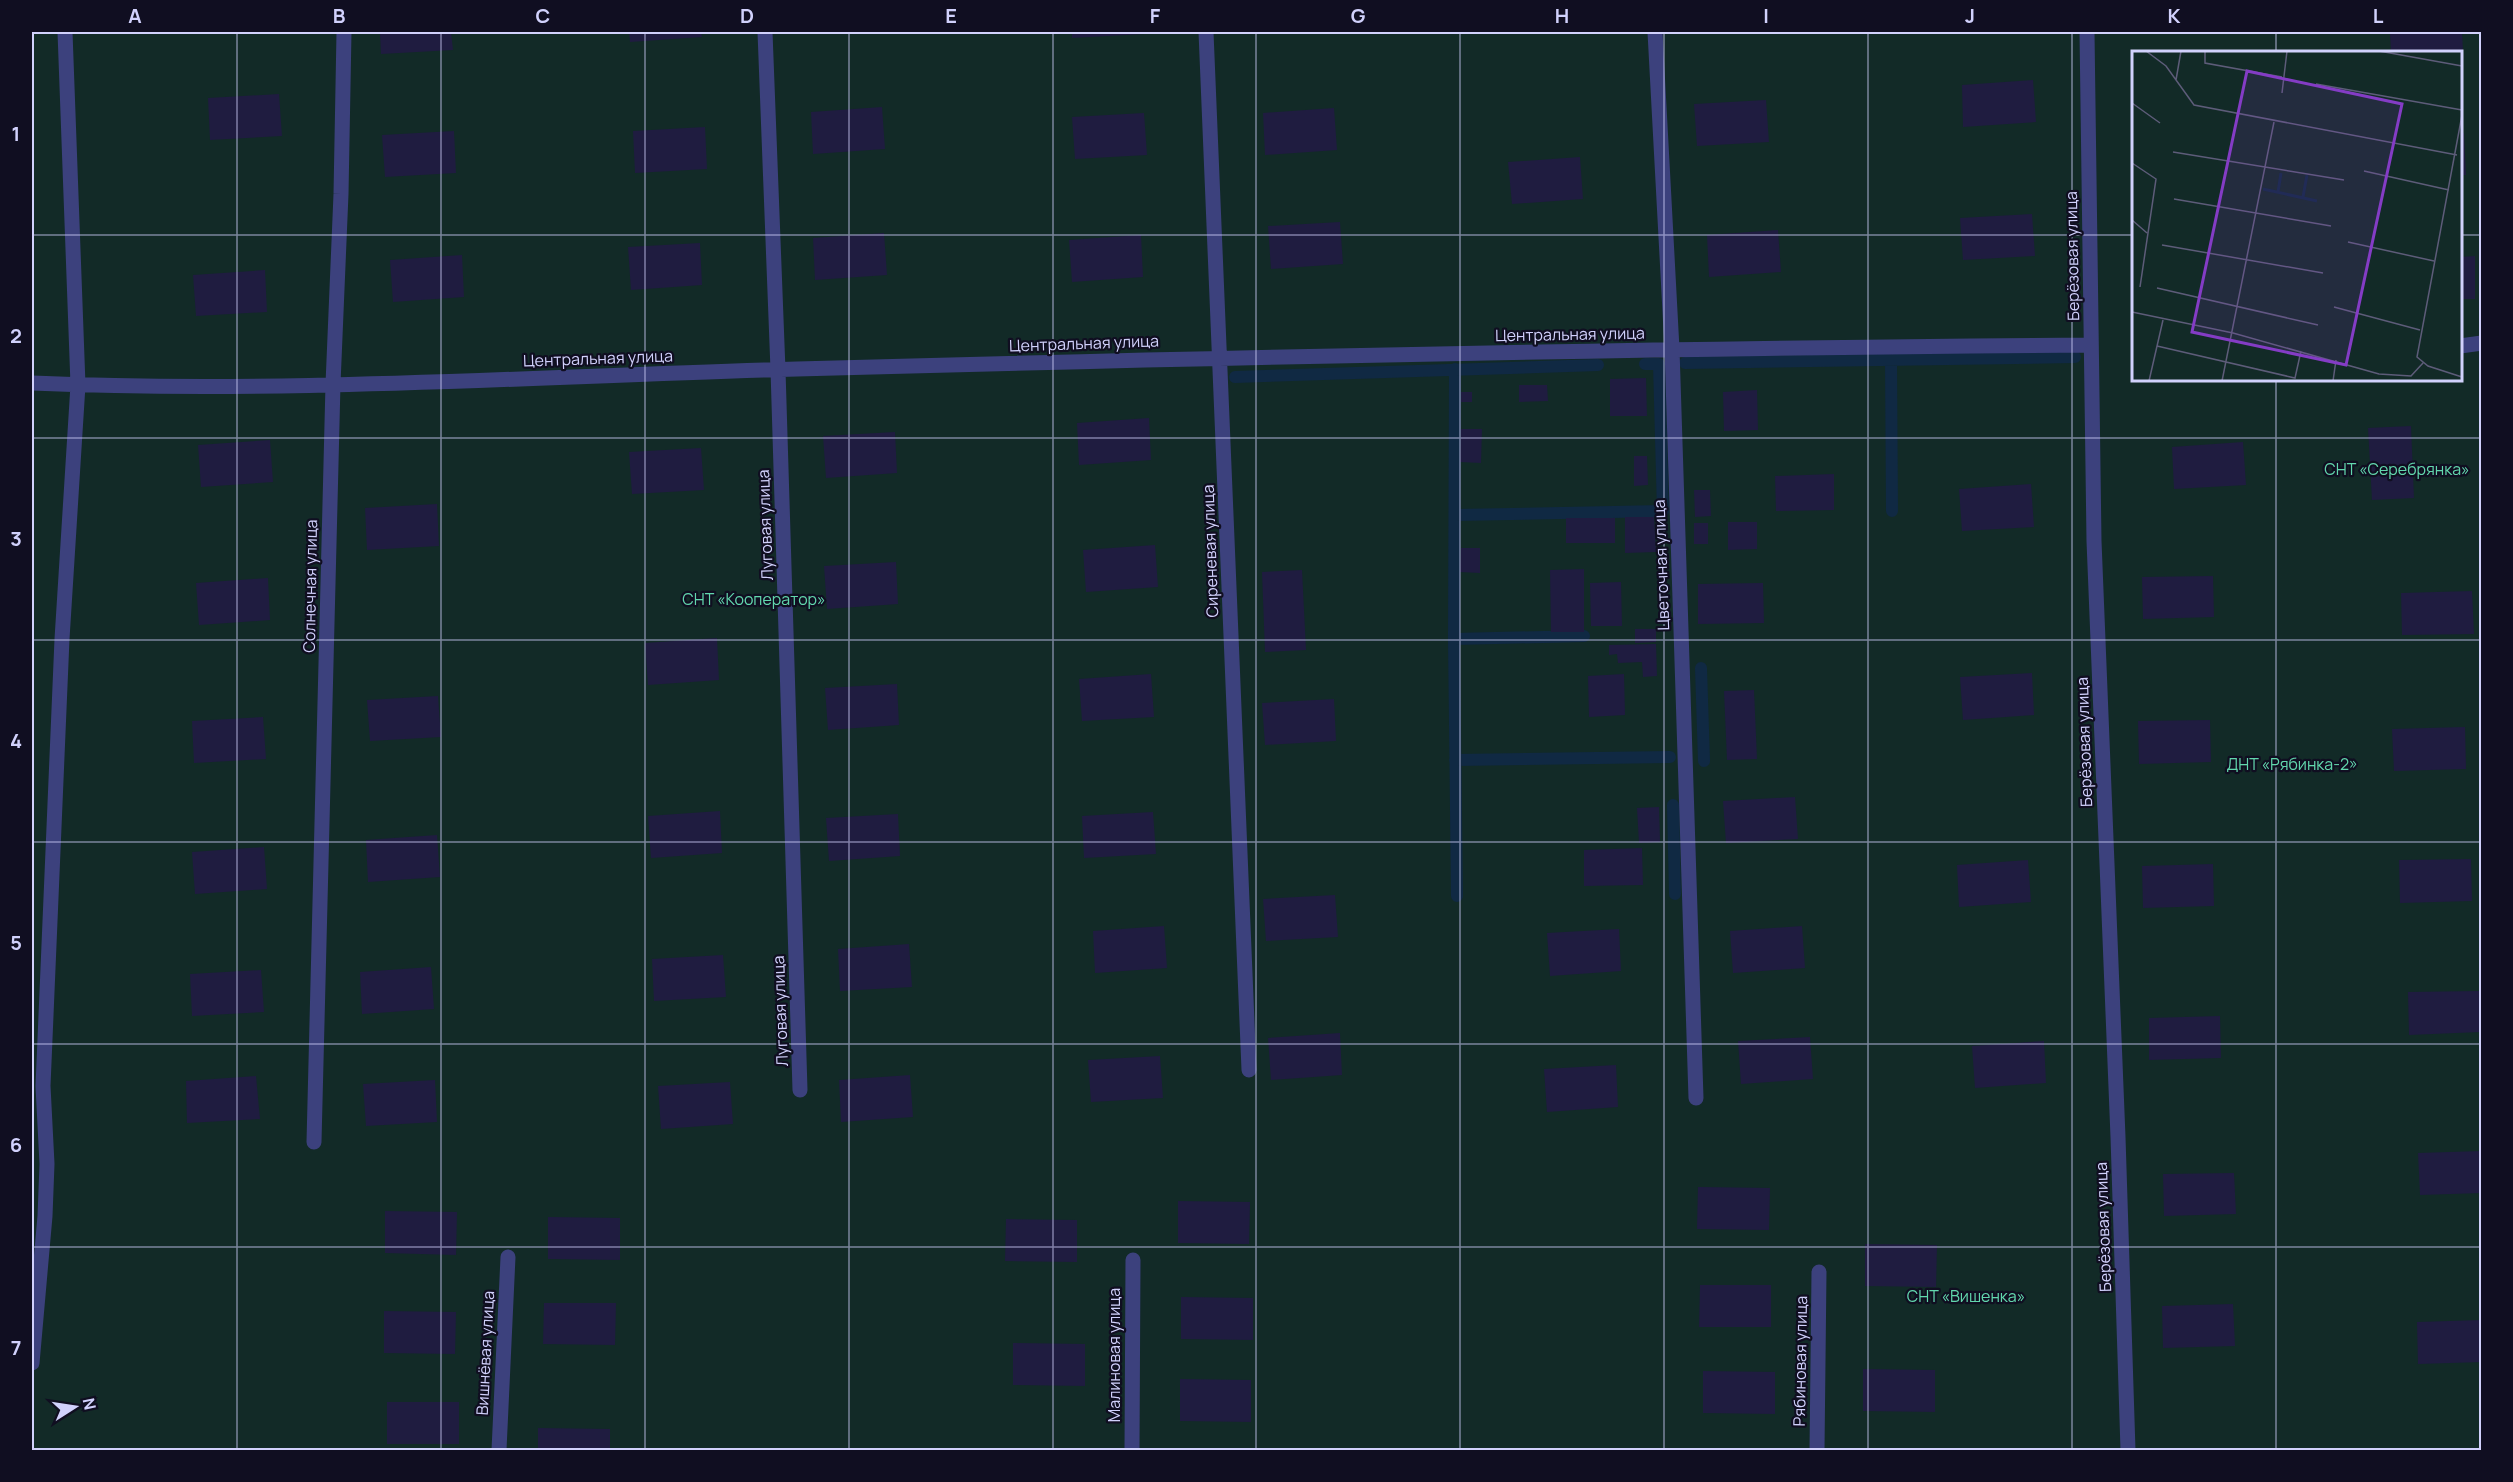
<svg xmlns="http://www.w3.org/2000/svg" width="2513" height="1482" font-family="Manrope,sans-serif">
	<rect width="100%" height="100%" fill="#100e21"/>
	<path fill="#122a27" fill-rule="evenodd" d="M32,32H2481V1450H32ZM2134,52H2460V380H2134Z"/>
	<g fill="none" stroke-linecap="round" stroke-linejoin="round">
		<path stroke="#102943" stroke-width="12" d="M1891,360L1892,511
			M1685,363L2075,357
			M1455,369L1454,639L1457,896
			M1235,377L1598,365
			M1455,515L1663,511L1659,364H1645
			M1454,639L1584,636
			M1701,668L1704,761
			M1455,760L1670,757
			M1673,805L1675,894"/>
	</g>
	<path fill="#1f1c40" d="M380,32H451L453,50L381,54Z
		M629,32H701L702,37L630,42Z
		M1072,32H1143L1144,34L1072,38Z
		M2390,32H2462L2463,51L2391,52Z
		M2033,80L2036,122L1963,127L1962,85Z
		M279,94L282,136L210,140L208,98Z
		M1766,100L1769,142L1697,146L1694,104Z
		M882,107L885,149L813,154L811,112Z
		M1334,108L1337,150L1265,155L1263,113Z
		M1144,113L1147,155L1075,159L1072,117Z
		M705,127L707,169L635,173L633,131Z
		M454,131L456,173L385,177L382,135Z
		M2460,133H2464L2466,175H2460Z
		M1580,157L1583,199L1512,204L1508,162Z
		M2032,214L2035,256L1963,260L1960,218Z
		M1340,222L1343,264L1271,269L1268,226Z
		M1778,230L1781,272L1709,277L1707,235Z
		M884,233L887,275L815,280L813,238Z
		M1141,235L1143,277L1072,282L1069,240Z
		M700,243L702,285L631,290L628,247Z
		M462,255L464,297L393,302L390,260Z
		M2475,256V299H2460V257Z
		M265,270L267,312L196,316L193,275Z
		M1646,378L1647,416H1610V379Z
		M1519,385H1547L1548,401L1519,402Z
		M1757,390L1758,430L1724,431L1723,392Z
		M1461,392H1472V402H1461Z
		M1149,418L1151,460L1079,465L1077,423Z
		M2411,426L2414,498L2372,500L2368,428Z
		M1461,429H1482L1481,463L1460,462Z
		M895,432L897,473L826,478L823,436Z
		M270,440L273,482L201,487L198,445Z
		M2243,442L2246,485L2174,489L2172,447Z
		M701,448L704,490L632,494L629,452Z
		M1634,456H1647L1648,485L1634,486Z
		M1834,474V510L1776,511L1775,476Z
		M2031,484L2034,527L1962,531L1959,489Z
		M1694,490H1710L1711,516L1695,517Z
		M437,504L439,546L367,550L365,508Z
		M1625,517H1654L1656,552L1625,553Z
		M1566,518H1615V543H1566Z
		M1728,522H1757V549L1728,550Z
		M1694,523H1708V544H1694Z
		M1155,545L1158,587L1086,592L1083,550Z
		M1461,548H1480V573L1460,572Z
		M896,562L898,604L827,609L824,566Z
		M1584,569V632H1551L1550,570Z
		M1302,570L1306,650L1265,652L1262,572Z
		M2213,576L2214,617L2143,619L2142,577Z
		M268,578L270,620L199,625L196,583Z
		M1621,582L1622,626H1591L1590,583Z
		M1763,583L1764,623L1698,624V584Z
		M2472,591L2474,634L2402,635L2401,593Z
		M1635,629H1656V642L1635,643Z
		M717,638L719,680L648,685L645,643Z
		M1656,644L1657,676L1643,677L1642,662L1618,663L1617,654L1609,655V645Z
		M2032,673L2034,715L1963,720L1960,677Z
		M1151,674L1154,717L1082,721L1079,679Z
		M1624,674L1625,715L1589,717L1588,676Z
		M897,684L899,725L828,730L825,688Z
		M1754,690L1757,759L1727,760L1724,691Z
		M438,696L441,737L370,741L367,700Z
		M1334,699L1336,741L1265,745L1262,703Z
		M263,717L266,759L194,763L192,721Z
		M2210,720L2211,762L2139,764L2138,721Z
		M2465,727L2466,769L2394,771L2392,729Z
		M1795,797L1798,839L1726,843L1723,801Z
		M1659,807L1660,842L1639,843L1637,808Z
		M720,811L722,853L651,858L648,816Z
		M1153,812L1156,854L1084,858L1082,816Z
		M898,814L900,856L829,861L826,818Z
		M437,835L440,877L368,882L366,840Z
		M264,847L267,889L195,894L192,852Z
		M1642,848L1643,885L1584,886V850Z
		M2471,859L2472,901L2400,903L2399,860Z
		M2028,860L2031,902L1959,907L1957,865Z
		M2213,864L2214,906L2143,908L2142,866Z
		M1335,895L1338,937L1266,941L1263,899Z
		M1164,926L1167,968L1095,973L1093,931Z
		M1802,926L1805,968L1733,973L1730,931Z
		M1619,929L1621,971L1550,976L1547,933Z
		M909,944L912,987L840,991L838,949Z
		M723,955L726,997L654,1001L652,959Z
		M431,967L434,1009L362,1014L360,972Z
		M261,970L264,1012L192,1016L190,974Z
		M2479,991L2480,1032L2409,1035L2408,992Z
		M2220,1016L2221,1058L2149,1060V1018Z
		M1340,1033L1342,1075L1271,1080L1268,1038Z
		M1810,1037L1813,1079L1741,1084L1738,1041Z
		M2044,1041L2046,1083L1975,1088L1972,1046Z
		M1160,1056L1163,1098L1091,1102L1088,1060Z
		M1616,1065L1618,1107L1547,1112L1544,1069Z
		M910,1075L913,1117L841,1122L839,1080Z
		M256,1076L260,1119L187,1123L186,1081Z
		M435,1080L437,1122L366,1126L363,1084Z
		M730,1082L733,1124L661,1129L658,1086Z
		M2482,1151V1193L2420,1195L2418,1153Z
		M2234,1173L2236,1214L2164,1216L2163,1174Z
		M1698,1187L1770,1188L1769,1230L1697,1229Z
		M1178,1201L1250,1202L1249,1244L1178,1243Z
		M385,1211L457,1212L456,1255L385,1253Z
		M548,1217L620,1218V1260L548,1259Z
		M1006,1219L1077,1220V1262L1005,1261Z
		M1865,1244L1937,1245L1936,1287L1865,1286Z
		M1700,1285H1771V1327H1699Z
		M1181,1297L1253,1298V1340L1181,1339Z
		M544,1303H616L615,1345L543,1344Z
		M2233,1304L2235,1346L2163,1348L2162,1306Z
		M384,1311L456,1312L455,1354L384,1353Z
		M2482,1320V1362L2418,1364L2417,1322Z
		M1013,1343L1085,1344V1386L1013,1385Z
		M1863,1369L1935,1370V1412L1863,1411Z
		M1703,1371L1775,1372V1414L1703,1413Z
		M1180,1379L1251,1380V1422L1180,1421Z
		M387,1402H459V1444H387Z
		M538,1428L610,1429V1450H538Z"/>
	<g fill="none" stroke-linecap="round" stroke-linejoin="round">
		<path stroke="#3c417d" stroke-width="15" d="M765,32L778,370L800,1090
			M1206,32L1249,1070
			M1655,32L1672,349L1696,1098
			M2087,32L2094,541L2118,1137L2128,1450
			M2460,346L2482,343
			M32,383C286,394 542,376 797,369C1228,357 1660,348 2091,345
			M314,1142L333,384L341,194L344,32
			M32,1363L45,1216L47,1164L43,1086L62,639L78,385L65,32
			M499,1450L508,1257
			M1132,1450L1133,1260
			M1817,1450L1819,1272"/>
	</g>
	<path fill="none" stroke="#d1d1fc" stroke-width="1.5" stroke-opacity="0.55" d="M237,32V1450M441,32V1450M645,32V1450M849,32V1450M1053,32V1450M1256,32V1450M1460,32V1450M1664,32V1450M1868,32V1450M2072,32V1450M2276,32V52M32,235H2134M2460,235H2482M2276,380V1450M32,438H2482M32,640H2482M32,842H2482M32,1044H2482M32,1247H2482"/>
	<g text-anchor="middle" stroke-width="4.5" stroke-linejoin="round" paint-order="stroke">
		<g font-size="16" fill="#d1d1fc" stroke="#100e21">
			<text transform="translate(2072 256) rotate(-91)" y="6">Берёзовая улица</text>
			<text transform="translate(1570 334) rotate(-1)" y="6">Центральная улица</text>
			<text transform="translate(1084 343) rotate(-2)" y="6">Центральная улица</text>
			<text transform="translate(598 358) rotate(-2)" y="6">Центральная улица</text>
			<text transform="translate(765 525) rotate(-92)" y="6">Луговая улица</text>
			<text transform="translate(1210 551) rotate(-92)" y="6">Сиреневая улица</text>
			<text transform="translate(1661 565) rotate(-92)" y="6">Цветочная улица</text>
			<text transform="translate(310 586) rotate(-89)" y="6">Солнечная улица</text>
			<text transform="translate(2084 742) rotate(-92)" y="6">Берёзовая улица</text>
			<text transform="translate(780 1011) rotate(-92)" y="6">Луговая улица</text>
			<text transform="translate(2103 1227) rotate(-92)" y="6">Берёзовая улица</text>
			<text transform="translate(485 1353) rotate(-87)" y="6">Вишнёвая улица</text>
			<text transform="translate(1114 1355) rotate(-90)" y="6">Малиновая улица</text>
			<text transform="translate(1800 1361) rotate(-89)" y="6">Рябиновая улица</text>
		</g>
		<g font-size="16" fill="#62d7ad" stroke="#100e21">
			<text x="2397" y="475">СНТ «Серебрянка»</text>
			<text x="754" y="605">СНТ «Кооператор»</text>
			<text x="2292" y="770">ДНТ «Рябинка-2»</text>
			<text x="1966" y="1302">СНТ «Вишенка»</text>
		</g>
	</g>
	<g transform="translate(2132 51)">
		<rect width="330" height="330" fill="#100e21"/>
		<path d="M0,0H330V330H0Z" fill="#122a27"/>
		<path fill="none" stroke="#102943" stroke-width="3" d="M131,138L185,150M146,141L149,122M171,146L175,124"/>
		<path fill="none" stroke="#5d5c79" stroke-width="1.5" d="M14,0L34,15L62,54L325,104M73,0V12L150,26M247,0L330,15M44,29L49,0M184,33L330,59M150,42L155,0M0,52L28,72M330,64L285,306L296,315L330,326M41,101L212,129M0,112L24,128L8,236M232,120L317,139M42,148L199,175M0,169L15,182M216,191L302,210M30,194L191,222M25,237L186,274M202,256L288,279M0,261L101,282L247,323L279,325L291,312M25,295L163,327L169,300M17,330L31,269M90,330L142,71M201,330L204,309"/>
		<path fill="#843cc5" fill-opacity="0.15" stroke="#843cc5" stroke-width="3" d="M115,20L270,53L214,314L60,281Z"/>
		<rect width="330" height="330" fill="none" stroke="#d1d1fc" stroke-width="3"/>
	</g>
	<rect width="2513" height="1482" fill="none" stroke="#100e21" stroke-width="66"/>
	<g transform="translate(75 1407) rotate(78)" stroke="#100e21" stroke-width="4.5" paint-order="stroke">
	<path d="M0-4.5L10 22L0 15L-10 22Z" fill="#d1d1fc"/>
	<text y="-9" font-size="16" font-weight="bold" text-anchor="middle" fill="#d1d1fc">N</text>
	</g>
	<rect x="33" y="33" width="2447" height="1416" fill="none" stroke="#d1d1fc" stroke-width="2"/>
	<g font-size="20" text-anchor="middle" font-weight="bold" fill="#d1d1fc">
		<text x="135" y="23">A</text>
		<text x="339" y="23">B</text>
		<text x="543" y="23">C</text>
		<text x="747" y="23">D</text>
		<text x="951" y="23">E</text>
		<text x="1155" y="23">F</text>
		<text x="1358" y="23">G</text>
		<text x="1562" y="23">H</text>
		<text x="1766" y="23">I</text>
		<text x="1970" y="23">J</text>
		<text x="2174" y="23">K</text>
		<text x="2378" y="23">L</text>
		<text x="16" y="141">1</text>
		<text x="16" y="343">2</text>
		<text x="16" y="546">3</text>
		<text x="16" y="748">4</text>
		<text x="16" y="950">5</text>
		<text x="16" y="1152">6</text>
		<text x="16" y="1355">7</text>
	</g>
</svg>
